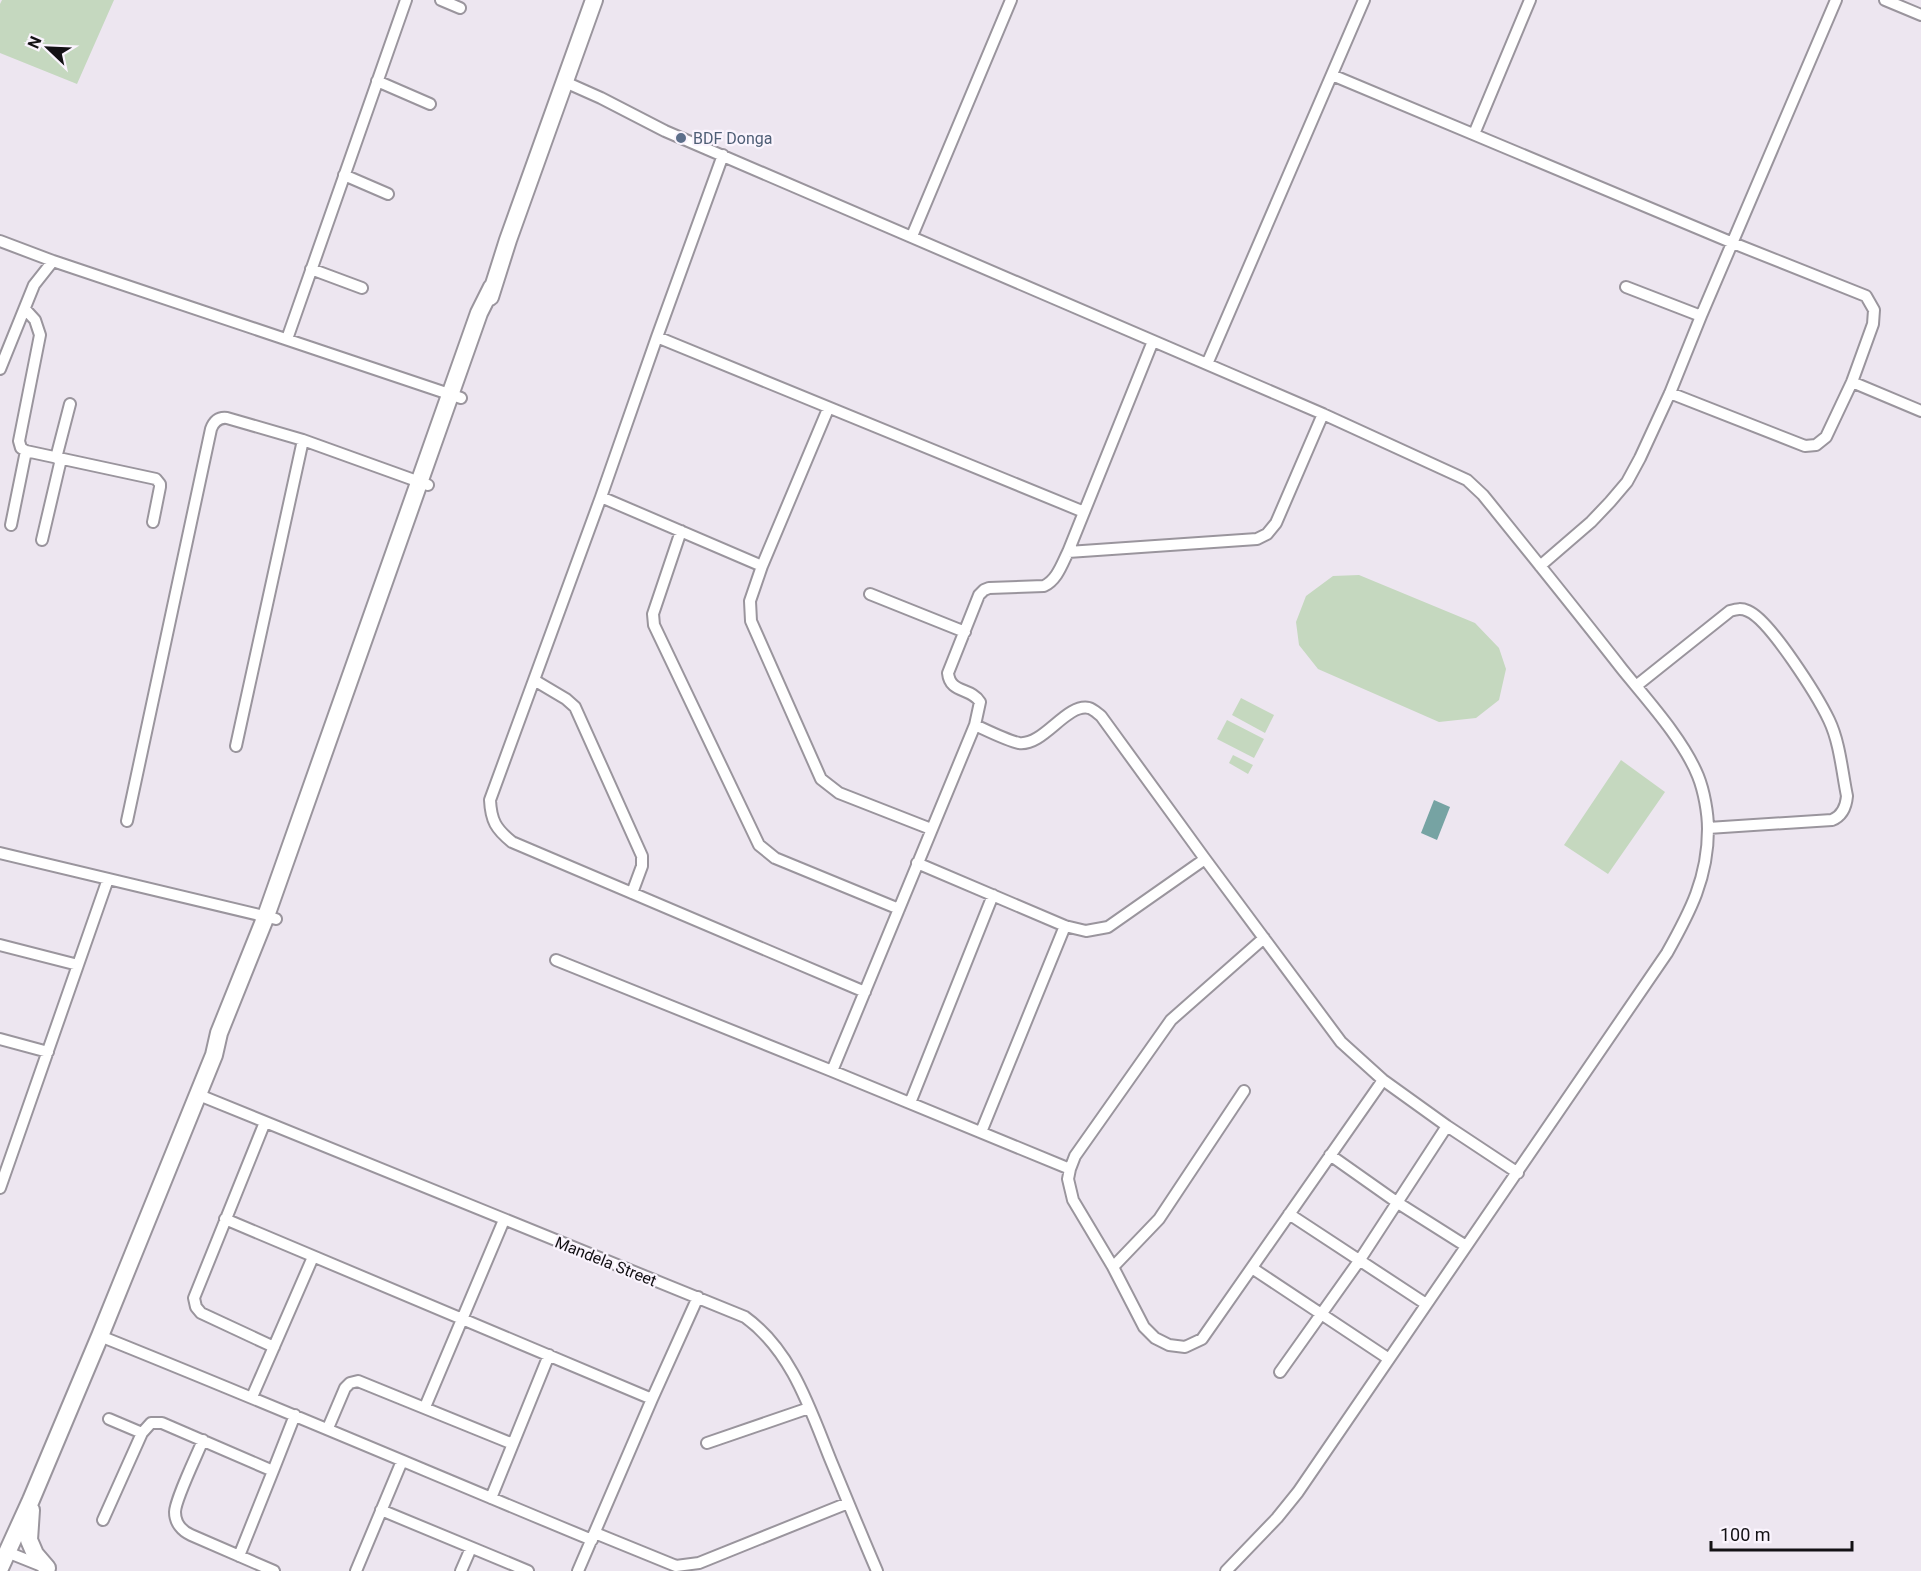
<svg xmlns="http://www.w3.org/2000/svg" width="1921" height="1571" font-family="Roboto,sans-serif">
	<rect width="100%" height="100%" fill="#ede6f0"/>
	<path fill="#c5d8bf" d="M2,0H114L77,84L0,53V4Z
		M1359,575L1475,623L1499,648L1506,669L1499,700L1476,718L1439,722L1318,669L1299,645L1296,622L1306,596L1333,576Z
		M1241,698L1274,715L1265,733L1232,715Z
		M1227,720L1264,739L1254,758L1217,739Z
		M1233,755L1253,765L1248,774L1229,763Z
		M1621,760L1665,792L1608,874L1564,845Z"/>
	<path fill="#76a3a3" d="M1434,800L1450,807L1437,840L1421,833Z"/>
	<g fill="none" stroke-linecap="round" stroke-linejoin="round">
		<g stroke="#9a959d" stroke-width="14">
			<path id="minor" d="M441,0L460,8
				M1885,0L1921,15
				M1332,75L1733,243L1866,296L1874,310L1873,324L1852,382L1826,437L1816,445L1805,446L1670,393
				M377,81L430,104
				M565,82L601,98L665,131L1323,414L1467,480L1483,495C1529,552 1576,610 1622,669C1647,700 1683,739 1698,776C1704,791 1708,813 1708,829C1708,878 1690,912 1667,953C1545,1133 1421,1312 1298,1492L1277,1518L1226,1571
				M1474,134L1530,0
				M723,155L657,337L601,497L490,800C491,821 496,829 512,842L865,992
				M344,175L388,194
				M912,236L1011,0
				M0,241L53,261L461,398
				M311,269L362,288
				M1626,287L1701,316
				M25,309L35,320L40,335L19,441L21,448L26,451L156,479L160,484V487L153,522
				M657,337L1084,512
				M287,339L406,0
				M1207,364L1364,0
				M0,369L34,285L53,261
				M1852,382L1921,411
				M828,409L762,566L750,601L751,621L821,779L839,793L931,829
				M56,458L70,404
				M601,497L762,566
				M11,525L26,451
				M681,531L653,614L654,625L759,845L775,858L899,909
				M42,540L61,459
				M1068,552L1257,539L1267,534L1276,523L1323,414
				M1540,566L1591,522L1610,502L1627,482L1640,458L1670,393L1701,316L1836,0
				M870,594L965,632
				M534,680L566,699L575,707L642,856V866L632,893
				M1636,686L1730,611C1737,609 1741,608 1748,611C1770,620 1818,697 1829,720C1840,743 1842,772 1847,796C1846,807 1842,816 1832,820L1708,828
				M975,725C986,730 1008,741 1019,743C1044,746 1066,703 1089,708C1093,709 1097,713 1101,716L1205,859L1341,1042L1383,1080L1447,1126L1518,1173
				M236,746L303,440
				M127,821L211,429C214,421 219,417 227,418L303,440L428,485
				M0,853L276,919
				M917,863L1065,926L1086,931L1108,927L1205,859
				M1264,938L1171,1020L1075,1156L1070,1169L1068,1179L1073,1200L1113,1267L1144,1327L1155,1338L1169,1345L1185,1347L1202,1339L1383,1080
				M0,945L78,965
				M556,960L832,1071L1070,1169
				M0,1039L48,1052
				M832,1071L975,725L980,702C971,687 950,694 948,673L979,595L984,590L989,588L1044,586C1057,580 1062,564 1068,552L1153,341
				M199,1095L745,1317C792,1351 810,1409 831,1461C846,1497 861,1534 877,1571
				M910,1103L993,895
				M265,1122L194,1298L196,1307L201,1313L274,1347
				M981,1132L1065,926
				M1330,1155L1398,1203L1466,1246
				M0,1188L108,879
				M1289,1214L1426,1304
				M225,1219L652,1399
				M1113,1267L1159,1219L1244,1091
				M1252,1268L1389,1359
				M100,1336C265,1402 428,1472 592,1540
				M1280,1372L1359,1261L1447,1126
				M252,1397L313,1257
				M425,1407L504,1220
				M109,1419L142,1433
				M328,1428L345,1388L350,1383L358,1381L513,1444
				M203,1440C197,1455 175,1500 175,1512C175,1523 182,1531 191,1535L274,1571
				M707,1443L809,1408
				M273,1471L295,1415
				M491,1498L549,1355
				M381,1510L528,1571
				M103,1520L142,1433L151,1423H162L273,1471L239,1556
				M595,1533L676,1566L699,1563L848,1503
				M7,1552L42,1566
				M356,1571L402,1461
				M461,1571L471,1548
				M578,1571L652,1399L698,1297"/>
		</g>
		<g stroke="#9a959d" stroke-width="20">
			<path id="secondary" d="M490,297L508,240L594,0
				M31,1510L29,1540L35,1554L47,1568
				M0,1568L31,1500L100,1336L214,1055L219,1033L266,916L479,313L492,287"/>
		</g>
		<use href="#minor" stroke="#fff" stroke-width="10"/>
		<use href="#secondary" stroke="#fff" stroke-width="16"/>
	</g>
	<circle fill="#5c6f8a" stroke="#faf4fd" stroke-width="2" cx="681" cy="138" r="6"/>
	<g text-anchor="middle" stroke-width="4.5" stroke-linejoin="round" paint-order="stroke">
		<g font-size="16" fill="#4e5e75" stroke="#faf4fd" text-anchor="start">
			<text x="693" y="144">BDF Donga</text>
		</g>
		<g font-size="16" fill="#131114" stroke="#faf4fd">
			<text transform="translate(606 1261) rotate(22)" y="6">Mandela Street</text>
		</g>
	</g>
	<g transform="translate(48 48) rotate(293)" stroke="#faf4fd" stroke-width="4.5" paint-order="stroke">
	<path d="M0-4.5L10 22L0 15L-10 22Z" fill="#131114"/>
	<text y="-9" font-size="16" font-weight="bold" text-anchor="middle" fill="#131114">N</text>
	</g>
	<path d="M1711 1541v9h141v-9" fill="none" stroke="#131114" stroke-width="3"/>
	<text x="1720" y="1541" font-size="18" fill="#131114" stroke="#faf4fd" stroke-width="4.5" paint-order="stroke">100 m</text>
</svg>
